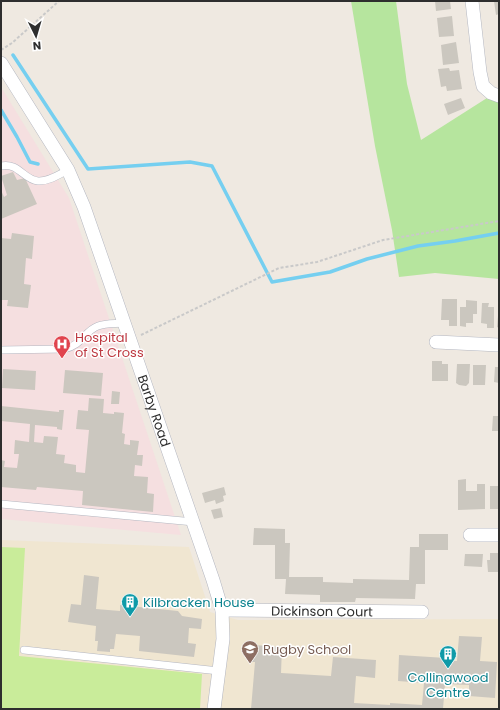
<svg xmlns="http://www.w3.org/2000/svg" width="500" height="710" font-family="Poppins,sans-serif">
	<rect width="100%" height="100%" fill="#efe9e1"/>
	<path fill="#f0e6d1" d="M1,540L189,547L210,612L238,620L499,619V709H1Z"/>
	<path fill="#f5dfe0" d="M1,87L69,198L181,535L1,519Z"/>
	<path fill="#b6e59e" d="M351,1H396L407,84L421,140L487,98L499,101V279L435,273L399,277L392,230L375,146Z"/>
	<path fill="#c9ec9a" d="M1,547L25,548L19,656L202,674L200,709H1Z"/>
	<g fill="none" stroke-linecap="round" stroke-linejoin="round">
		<path stroke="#75cff0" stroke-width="3.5" d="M13,55L88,169L190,162L212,166L272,282L330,272L367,259L418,246L455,241L499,233
			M1,110L17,137L30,162L38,164"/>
	</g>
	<path fill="#cbc7bf" d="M435,1H450L451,9L436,11Z
		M494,1H499V14L496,15Z
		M452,16L454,36L439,37L437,18Z
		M456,42L459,63L443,65L441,45Z
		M449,68L450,71L459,70L462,89L447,91L446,86L441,87L438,69Z
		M461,98L465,108L448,115L444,104Z
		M13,172L17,180L25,178L37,204L1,219V190L4,197L7,195L1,176Z
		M12,233L34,236L32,259L26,258L24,284L31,285L28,308L7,306L8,300H1V238L11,239Z
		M442,299H457V326H449V320H441Z
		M466,300L477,301V314H473V323H466V327L460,326V307H466Z
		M482,303H489L488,307H494V328H487V324L481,323Z
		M498,316H499V328L497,327Z
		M432,361H442V364H448V381H432Z
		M457,364H470L469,383L466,386L459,385L456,383Z
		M473,365H486L485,385H473Z
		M495,367H499V383L494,382Z
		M3,369L36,371L35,390L2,388Z
		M65,370L103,373L101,396L63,393Z
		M112,391L120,392L119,404H111Z
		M89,398L104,399L103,413L114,414V412L124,413L122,433L125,434L124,444L130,445V440L139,441L137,455H143L142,466L135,465L134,476L148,477L147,493L154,494L153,512L82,505L83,491L37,487L36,490L1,487V460L5,461L4,467L17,468L19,454H14L15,440L29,442L30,424L1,421V406L59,412V410H64L62,430L57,429V427L35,425L34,442L43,443L44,436L58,437L56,454L65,455L64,463L76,465V472L85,473L89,430L76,429L78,410L88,411Z
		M493,416H499V431H492Z
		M466,479V491H477V484H485V509L458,510V480Z
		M490,486H499V509H490Z
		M224,487L226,495L223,496L224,501L216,504L215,500L205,503L202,493Z
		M221,508L223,517L214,519L211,510Z
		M254,528L285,529V543H290L289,577H323V582L353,583V579L409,580L410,547H419V534H448V550H425V584H416L415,599L356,598L355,602H320V595L285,594L286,579H275V545H253Z
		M490,553H499V572H488L487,560H490Z
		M465,554H483L482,567L464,566Z
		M84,575L99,577L96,609L120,611V605L178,611L182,616L202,619L201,629L189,628L188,643L196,644L194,657L139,651L140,636L116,634L114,649H110V652L97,651L98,641H95L96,626L68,622L71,604L81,605Z
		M459,636L482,637L480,661L497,662L495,698L469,696V685L445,684L443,709H251L255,662H252L253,645L282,647L281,673L331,676L333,657L376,660L375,678L356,676L354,703L390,705V703L422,705L424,683L398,681L399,655L446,658V661H457Z"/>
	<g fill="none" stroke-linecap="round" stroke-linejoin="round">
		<g stroke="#b4b7c1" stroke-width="8">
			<path id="service" d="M1,166C18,162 24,180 38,181C48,182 60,174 68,170
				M1,350L64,349C83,345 84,331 98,326C106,323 116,324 124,323
				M1,504L194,522
				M24,650L219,671"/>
		</g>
		<g stroke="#b4b7c1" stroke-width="14">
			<g id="minor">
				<path d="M472,1L480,72L483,86L491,93L499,96"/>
				<path id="s1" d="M1,63L68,170L84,207L213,580L222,610L223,639L214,709"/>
				<path d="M436,342L499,345"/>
				<path d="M470,535H499"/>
				<path id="s2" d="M222,610L422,612"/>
			</g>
		</g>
		<path stroke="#c9c9c9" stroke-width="2" stroke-dasharray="3 2" stroke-linecap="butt" d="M1,50L12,43L59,1
			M141,335L279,268L317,262L383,240L499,221"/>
		<use href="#service" stroke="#fff" stroke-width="7"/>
		<use href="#minor" stroke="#fff" stroke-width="13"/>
	</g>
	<defs>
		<g id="hospital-pin" transform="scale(0.9)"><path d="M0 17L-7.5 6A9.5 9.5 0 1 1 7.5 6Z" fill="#e0444e" stroke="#fff"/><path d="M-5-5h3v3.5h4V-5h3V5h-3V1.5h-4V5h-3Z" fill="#fff"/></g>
		<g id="building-pin" transform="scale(0.9)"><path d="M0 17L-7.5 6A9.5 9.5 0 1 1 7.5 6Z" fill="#0f9aa8" stroke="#fff"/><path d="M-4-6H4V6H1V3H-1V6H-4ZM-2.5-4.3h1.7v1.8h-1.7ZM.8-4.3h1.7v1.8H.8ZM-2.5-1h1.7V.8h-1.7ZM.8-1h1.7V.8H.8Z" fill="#fff"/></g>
		<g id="school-pin" transform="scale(0.9)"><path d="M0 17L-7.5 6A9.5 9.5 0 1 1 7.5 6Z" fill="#8d6e63" stroke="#fff"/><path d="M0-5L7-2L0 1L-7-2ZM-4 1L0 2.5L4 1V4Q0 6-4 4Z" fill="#fff"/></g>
	</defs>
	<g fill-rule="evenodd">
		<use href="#hospital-pin" x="62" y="344"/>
		<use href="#building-pin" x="130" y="602"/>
		<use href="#school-pin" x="250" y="649"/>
		<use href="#building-pin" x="448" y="654"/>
	</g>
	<g text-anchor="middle" stroke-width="3" stroke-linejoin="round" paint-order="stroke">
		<g font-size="13" fill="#be3a42" stroke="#fff" text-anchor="start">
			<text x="75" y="342">Hospital<tspan x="75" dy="15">of St Cross</tspan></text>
		</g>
		<g font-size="13" fill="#2e2e2e" stroke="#fff">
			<text dy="5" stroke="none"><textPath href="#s1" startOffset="382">Barby Road</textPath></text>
			<text dy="5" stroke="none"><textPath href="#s2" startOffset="100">Dickinson Court</textPath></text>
		</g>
		<g font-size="13" fill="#0d838f" stroke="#fff" text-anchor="start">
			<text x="143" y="607">Kilbracken House</text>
			<text x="448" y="682" text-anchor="middle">Collingwood<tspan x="448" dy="15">Centre</tspan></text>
		</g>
		<g font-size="13" fill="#785e54" stroke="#fff" text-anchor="start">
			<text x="263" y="654">Rugby School</text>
		</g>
	</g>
	<rect width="500" height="710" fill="none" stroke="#2e2e2e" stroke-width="4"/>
	<g transform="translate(36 36) rotate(175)" stroke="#ffffff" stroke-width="3" paint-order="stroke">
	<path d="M0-3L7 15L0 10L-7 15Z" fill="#2e2e2e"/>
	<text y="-6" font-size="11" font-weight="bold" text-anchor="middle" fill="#2e2e2e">N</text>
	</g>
</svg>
